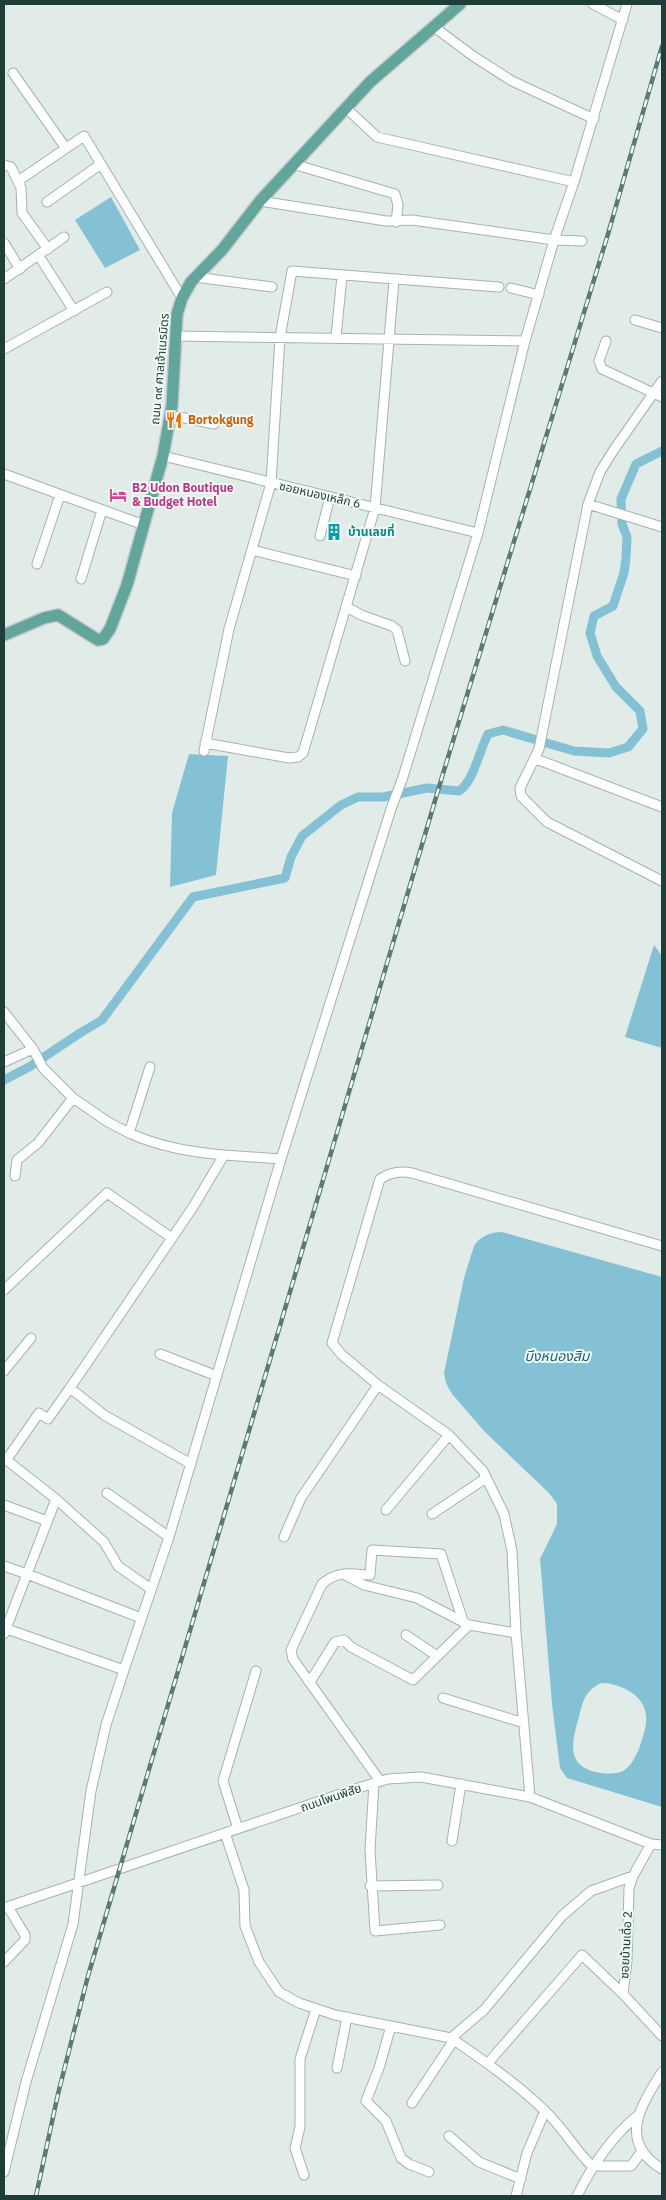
<svg xmlns="http://www.w3.org/2000/svg" width="666" height="2200" font-family="'IBM Plex Sans','Noto Sans Thai',sans-serif">
	<rect width="100%" height="100%" fill="#e1ece8"/>
	<path fill="#85c1d5" fill-rule="evenodd" d="M111,197L140,250L105,268L75,220Z
		M189,754L228,756L216,875L170,887L172,813Z
		M654,945L662,956V1048L625,1037Z
		M502,1232L662,1277V1807L567,1778L560,1768L552,1704L540,1559L557,1524V1504L549,1493L485,1432L452,1394L446,1383L444,1373L464,1278L474,1246C480,1236 491,1232 502,1232ZM601,1683C620,1683 645,1695 646,1716C647,1726 643,1736 640,1746C637,1754 631,1767 623,1771C613,1775 599,1774 589,1770C565,1761 574,1735 579,1717C581,1709 583,1698 589,1692C592,1688 597,1685 601,1683Z"/>
	<g fill="none" stroke-linecap="round" stroke-linejoin="round">
		<path stroke="#85c1d5" stroke-width="9" d="M4,1080L29,1067L80,1033L102,1020L193,897L285,878L291,857L302,836L341,805L358,797H383L427,788L459,791C474,781 479,751 488,734L503,730L574,751L609,753L628,747L643,729L640,711L616,687L597,656L590,633L594,616L613,606L624,573L626,558L627,537L622,524L621,499L636,464L662,451"/>
		<g stroke="#a3b4b0" stroke-width="11">
			<path id="minor" d="M593,4L623,20
				M434,27L473,56L512,81L594,119
				M13,73L65,147
				M346,108L377,137L574,182
				M293,164L395,194L398,205L396,222
				M4,165L11,167L21,188L22,213L48,249
				M18,181L84,136L182,298
				M260,201L386,221L412,220L554,240L582,241
				M47,202L101,164
				M4,243L20,269
				M39,256L74,311
				M195,277L272,287
				M4,279L64,237
				M511,288L539,295
				M635,320L662,328
				M175,336L525,341
				M336,337L342,276
				M606,341L599,361L602,369L662,397
				M4,349L107,292
				M662,381L613,451L600,472L588,504L539,749L520,788L521,796L547,822L662,881
				M170,415L214,424
				M163,456L478,533
				M4,474L144,525
				M588,504L662,527
				M320,536L330,497
				M252,550L356,576
				M37,564L60,495
				M81,579L102,510
				M347,607L361,615L392,626L397,630L405,661
				M205,743L289,758L298,757L303,753L375,508L394,280
				M204,751L229,629L271,483L280,337L292,271L499,287
				M536,759L662,807
				M4,1012L33,1049L43,1068L73,1098
				M4,1062L33,1049
				M150,1067L129,1133C160,1147 191,1152 224,1155
				M281,1159L391,809L403,777L478,533L525,341L554,240L574,182L627,4
				M15,1176L17,1160L38,1143L73,1098L108,1122L129,1133
				M4,1290L107,1193L172,1238L70,1388
				M160,1354L217,1376
				M4,1371L31,1338
				M4,1458L56,1499
				M7,1459L39,1413L48,1419L70,1388L104,1415L191,1464
				M107,1493L169,1537L124,1670
				M4,1505L47,1521
				M386,1510L449,1435
				M432,1514L486,1478
				M169,1537L281,1159L224,1155L193,1207L172,1238
				M284,1537L301,1498L378,1385
				M4,1566L27,1574L4,1634
				M345,1575L364,1585L417,1598L469,1625L516,1633
				M141,1618L27,1574L56,1499L104,1542L118,1566L151,1589
				M4,1628L124,1670L106,1725L91,1791L73,1924L26,2082L4,2172
				M406,1635L437,1656
				M310,1682L335,1642L344,1640L351,1647L413,1680L469,1625
				M443,1698L524,1723
				M380,1781L293,1659L291,1650L322,1584C338,1570 351,1574 370,1575L372,1550L441,1554L463,1621
				M374,1783L370,1850L375,1931L440,1925
				M530,1797L516,1633L512,1551L504,1514L483,1471L449,1435L378,1385L342,1355L332,1343L380,1179C391,1172 400,1171 412,1173L662,1246
				M238,1829L223,1781L256,1671
				M225,1833L244,1890L245,1926L259,1962L279,1992L299,2003L335,2015L451,2038L484,2010L562,1916L591,1891L633,1876
				M452,1841L461,1784
				M651,1844L633,1876L629,1888L627,1961L623,1994L662,2036
				M370,1886L438,1885
				M4,1908L358,1788L388,1779L421,1777L530,1797L651,1844L662,1845
				M4,1962L25,1940V1935L8,1907
				M391,2026L379,2068L366,2101L386,2121L401,2158L409,2164L429,2172
				M451,2038C483,2060 516,2083 545,2111C563,2127 574,2149 592,2166H631L642,2151
				M488,2063L582,1955L623,1994
				M337,2068L347,2017
				M662,2072C641,2105 617,2142 662,2169
				M412,2103L454,2040
				M449,2136L479,2162L521,2179
				M304,2175L295,2148L300,2127V2059L316,2009
				M516,2196L527,2153L545,2111
				M577,2196C592,2166 610,2138 637,2116"/>
		</g>
		<g stroke="#c1c9c8" stroke-width="14">
			<path id="major" d="M4,635L44,618L58,615L98,640L103,639L110,629L127,585L163,456L172,405L177,314L182,298L191,282L222,250L260,201L370,82L460,4"/>
		</g>
		<use href="#minor" stroke="#fff" stroke-width="9"/>
		<use href="#major" stroke="#62a59a" stroke-width="11"/>
		<g stroke="#5a7a74" stroke-width="4.5">
			<path id="rail" d="M36,2196L58,2094L88,1976L442,777L608,234L662,46"/>
		</g>
		<use href="#rail" stroke="#f1f9f6" stroke-width="2.5" stroke-dasharray="8" stroke-linecap="butt"/>
	</g>
	<defs>
		<g id="restaurant-bare" transform="scale(1.35)"><path d="M-5-6h1v4h1v-4h1v4h1v-4h1v5L-1.5 .5V6h-2V.5L-5-1ZM5-6V6H3V1.5H1.5Q1.5-4 5-6Z" fill="#e8710a" stroke="#f1f9f6" stroke-width="2.5" paint-order="stroke"/></g>
		<g id="hotel-bare" transform="scale(1.35)"><path d="M-6-4.5h1.5V1H6V5H4.5V3h-9V5H-6ZM-4 0a1.8 1.8 0 1 1 3.6 0ZM.5 0V-2.5h3Q6-2.5 6 0Z" fill="#d1479c" stroke="#f1f9f6" stroke-width="2.5" paint-order="stroke"/></g>
		<g id="building-bare" transform="scale(1.35)"><path d="M-4-6H4V6H1V3H-1V6H-4ZM-2.5-4.3h1.7v1.8h-1.7ZM.8-4.3h1.7v1.8H.8ZM-2.5-1h1.7V.8h-1.7ZM.8-1h1.7V.8H.8Z" fill="#0f9aa8" stroke="#f1f9f6" stroke-width="2.5" paint-order="stroke"/></g>
	</defs>
	<g fill-rule="evenodd">
		<use href="#restaurant-bare" x="174" y="420"/>
		<use href="#hotel-bare" x="118" y="495"/>
		<use href="#building-bare" x="334" y="532"/>
	</g>
	<g text-anchor="middle" stroke-width="4" stroke-linejoin="round" paint-order="stroke">
		<g font-size="12" fill="#203e39" stroke="#f1f9f6">
			<text transform="translate(160 369) rotate(-85)" y="4">ถนน ๓๙ ศาลเจ้าเนรมิตร</text>
			<text transform="translate(320 495) rotate(13)" y="4">ซอยหนองเหล็ก 6</text>
			<text transform="translate(331 1798) rotate(-19)" y="4">ถนนโพนพิสัย</text>
			<text transform="translate(626 1945) rotate(-87)" y="4">ซอยบ้านเดื่อ 2</text>
		</g>
		<g font-size="12" font-weight="bold" fill="#c56008" stroke="#f1f9f6" text-anchor="start">
			<text x="188" y="424">Bortokgung</text>
		</g>
		<g font-size="12" font-weight="bold" fill="#b23c85" stroke="#f1f9f6" text-anchor="start">
			<text x="132" y="492">B2 Udon Boutique<tspan x="132" dy="14">&amp; Budget Hotel</tspan></text>
		</g>
		<g font-size="12" font-weight="bold" fill="#0d838f" stroke="#f1f9f6" text-anchor="start">
			<text x="348" y="536">บ้านเลขที่</text>
		</g>
		<g font-size="14" font-style="italic" fill="#16637d" stroke="#f1f9f6">
			<text x="557" y="1361">บึงหนองสิม</text>
		</g>
	</g>
	<rect width="666" height="2200" fill="none" stroke="#203e39" stroke-width="10"/>
</svg>
